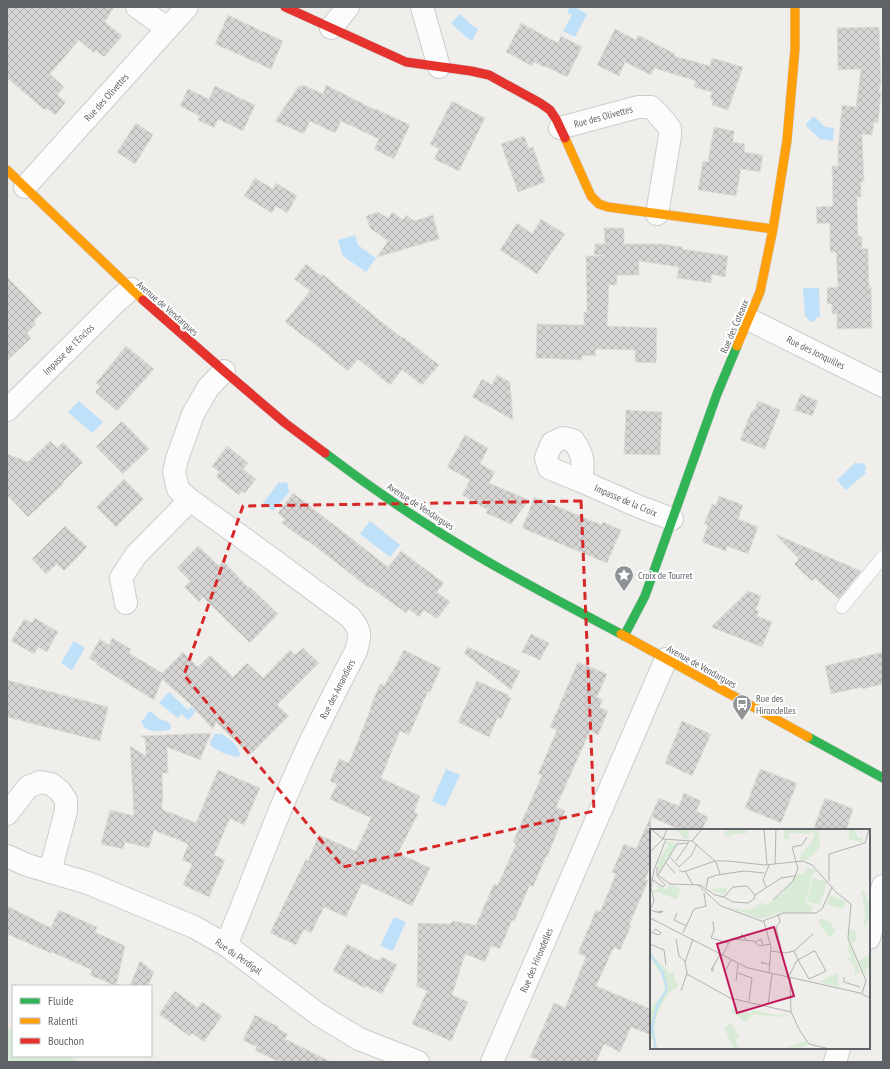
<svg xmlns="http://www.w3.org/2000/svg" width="890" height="1069" font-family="'PT Sans Narrow',sans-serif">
	<defs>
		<pattern id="grass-tufts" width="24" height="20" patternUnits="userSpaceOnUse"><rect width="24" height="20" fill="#d8ebd6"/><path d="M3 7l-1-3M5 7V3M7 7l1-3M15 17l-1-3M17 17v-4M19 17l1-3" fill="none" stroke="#b2c2b1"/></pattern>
		<pattern id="building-cross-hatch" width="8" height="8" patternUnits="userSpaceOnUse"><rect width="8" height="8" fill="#d6d5d3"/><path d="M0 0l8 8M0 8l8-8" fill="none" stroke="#b1b0af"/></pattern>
	</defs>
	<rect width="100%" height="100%" fill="#efeeea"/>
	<path fill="url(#grass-tufts)" d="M7,1028L13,1031V1056H69L82,1062H7Z"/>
	<path fill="#bfe0f9" d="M570,7H574L587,14L575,37L563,31L572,15L567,13Z
		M460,14L473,26L478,29L472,41L466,37L451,23Z
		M814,116L825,127L834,128L833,141L820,139L806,126V124Z
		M355,235L358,245L376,258L366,272L343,256L338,240Z
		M803,288H819L820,317H817L815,321L812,322L808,320L807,317H805Z
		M79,401L103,422L92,433L68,412Z
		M856,462L858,464L862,463L865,464L866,469L864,471L866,473L846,490L837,480Z
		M279,482L281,483L285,482L287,483L288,485V489L290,491L273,511L263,504V503Z
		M370,521L400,545L390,557L360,534Z
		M74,641L85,648L72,670L61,663Z
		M169,692L188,710L191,707L196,711L189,720L181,714L178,718L159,703Z
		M151,711L158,718L170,723L171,728L169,730C158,731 145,734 141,721L145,718L147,713Z
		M215,734H222L232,741L238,748L240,755L238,757C228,755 218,752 210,745V742Z
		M446,769L460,775L445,807L432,801Z
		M394,917L406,922L393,951L380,946Z"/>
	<path fill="url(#building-cross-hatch)" stroke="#deddd9" d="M7,7H114L105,22L122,36L104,57L96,50L94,53L79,40L50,74L64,87L57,95L66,102L55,115L47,108L45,110L7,78Z
		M228,15L283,41L271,69L215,44Z
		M521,23L558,43L561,36L582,47L567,77L545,66L544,67L534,62L532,66L506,52Z
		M879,27L881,81L879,92H881L878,123L874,122L872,135L862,134L864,182H861V197H857L858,236L862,237V249L868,248L869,287H871L872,328L837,329V314H832V304H827V288L838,287L836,252H830V223L817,224L816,207L833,206L832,166H838V149L842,105L856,107L861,69L838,70L837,28Z
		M615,29L636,40L638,35L675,54L674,56L710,66L712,58L743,67L728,110L712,105L713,100L710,99L712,92L694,87L696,81L654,68L651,75L625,62L619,76L597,65Z
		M326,85L375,110L376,109L410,125L394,159L374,149L379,139L341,121L335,133L310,121L304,134L275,121L299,86H306L323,94Z
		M215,86L255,105L243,131L218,119L214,128L198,120L200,116L180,106L188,89L209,99Z
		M452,101L485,118L459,171L434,159L439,149L430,144Z
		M136,123L153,135L135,164L117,152Z
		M714,127L734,131L733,142L745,144L744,152L763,155L760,172L741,169L736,196L698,190L703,161L708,162Z
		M524,136L529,149L533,147L545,182L518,192L501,144Z
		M255,178L273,189L276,183L297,196L287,213L276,206L272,213L244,196Z
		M378,212L388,218L393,212L403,220L406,215L414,221L433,215L439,239L377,257L388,241L370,228L366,216Z
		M541,219L565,234L537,274L500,250L517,223L532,234Z
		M604,228H624V244H660L682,247V249L728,256L725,277L712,274L711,283L677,278L679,267L639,261V275H617V285H609L607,326L657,328L656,363L635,362V350L596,349L595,356L582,355V360L536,358L537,324L584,325V312H587L586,256H605L594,255L595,244H605Z
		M306,264L321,276L322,274L402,338L403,337L439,365L422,385L402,370L390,385L358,359L348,371L307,338V339L285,322L310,291L294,279Z
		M7,277L42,313L35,319L36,320L34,322L36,324L27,333L31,338L7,361Z
		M126,346L154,369L117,411L95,392L100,387L96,383Z
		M497,375L510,382L513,420L472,397L482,379L492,385Z
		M801,394L818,401L812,416L794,410Z
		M758,401L780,410L765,449L740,440L752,410L754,411Z
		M626,410L662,412L660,455L624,454Z
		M122,421L149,449L123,474L96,447Z
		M465,435L488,448L480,464L495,472L489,483L529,500L511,524L486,513L488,510L462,495L470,480L447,467Z
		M50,441L57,448L63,442L83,462L62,483L63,484L28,517L7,495V454L28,462Z
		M227,446L248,463L243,469L256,479L245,493L242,491L239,495L216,477L219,472L212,466Z
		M124,479L144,499L116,527L96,507Z
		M293,493L388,567L401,551L444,583L437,592L450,602L437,619L424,610L419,617L409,609L406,613L370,587L369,588L307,540L306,541L282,523L285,519L278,513Z
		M719,496L743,505L738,519L758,527L748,554L727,546L726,551L702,542L708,525L704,524L708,515L712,504L716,505Z
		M534,497L602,525L603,522L621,530L607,563L522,528L528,514Z
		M65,526L87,547L64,571L57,564L46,574L32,559Z
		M775,534L861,571L839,599L815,578L812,581L794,564L799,559Z
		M198,546L219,566L223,561L249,588L250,587L278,614L250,643L203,597L199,602L184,587L190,581L177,568Z
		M748,591L761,596L756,610L759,611L757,616L772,622L762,647L711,627Z
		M35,618L58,632L47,652L38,647L34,654L11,641L24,619L32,623Z
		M531,634L549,643L540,660L522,652Z
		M112,638L131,649L129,653L162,673L183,652L198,667L210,655L233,677L247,663L263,678L290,650L295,655L303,648L319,663L277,705L289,716L250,755L216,722L213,729L189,703L162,679L154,700L97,665V663L89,658L100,639L109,645Z
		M468,647L520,671L511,690L464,653Z
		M404,650L441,668L430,692L428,691L409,735L400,731L381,778L420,796L414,812L418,814L398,853L430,868L412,906L362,883L346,917L324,907L311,933L304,929L296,945L270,933L306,859L308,861L319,835L356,851L371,818L330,799L337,784L330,781L339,759L349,763L371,708H370L380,684L384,686L391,673H392Z
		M883,652V684L862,689V687L831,694L825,666Z
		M578,662L607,674L597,697L603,700L599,707L608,711L598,735L590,731L556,807L565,811L554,840L547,857L546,856L533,887L530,885L514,921L512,920L500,949L491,946L485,962L465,954L452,995L468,1002L451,1041L412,1024L427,991L417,986L418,923L450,924L453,921L476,925L494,884L498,885L516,844L513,842L542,775L538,774L557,730L550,727Z
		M7,680L108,707L100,741L7,717Z
		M477,681L509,695L508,697L511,698L501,719L498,717L489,737L458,722Z
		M682,721L711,734L692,776L665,763Z
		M211,733L200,760L167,747L168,773H162L163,799L161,808L163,809L164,811L172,813L196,823L218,770L260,788L244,825L230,818L214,855L225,860L209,897L183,885L192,864L182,860L188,844L154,830L149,848L125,842L123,849L101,844L110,810L134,816L130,746L146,756L145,738L140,736Z
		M760,769L797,783L781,823L745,808Z
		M684,793L701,801L696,811L708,817L702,830H681L651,817V866L645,879L648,881L629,925L631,926L620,950L614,947L596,986L651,1009V1035L631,1027L620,1052L604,1044L596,1062H543L530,1057L554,1003L565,1008L586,957L578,953L596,910L600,912L616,874L612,872L624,844L636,849L659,798L679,806Z
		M825,798L853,809L846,830H813Z
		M7,906L51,928L59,910L97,927L95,932L125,946L116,986L90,975L92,970L52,952L51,953L7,934Z
		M347,944L379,961L382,957L397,965L382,994L366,986L365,988L333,971Z
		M140,961L154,972L148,986H130Z
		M175,991L198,1008L202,1002L222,1016L204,1042L192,1033L189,1036L159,1014Z
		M255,1015L279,1027L278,1029L288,1034L285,1039L331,1062H279L255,1050L257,1047L243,1040Z"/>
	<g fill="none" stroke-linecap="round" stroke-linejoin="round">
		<g stroke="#cbcccc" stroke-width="14">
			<path id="lane" d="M842,607L883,557"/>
		</g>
		<g stroke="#cbcccc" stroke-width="24">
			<path id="street" d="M137,7L167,28
				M422,7L439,67
				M331,28L348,7
				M560,128L638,107H651L655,111L665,122L670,129V136L657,214
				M25,187L187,7
				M748,319L883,386
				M7,410L118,300L131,289
				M581,481L549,468L546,458L552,443L563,438L573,440C584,456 584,462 581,481L640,507L672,519
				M190,500L268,556L350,617C361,630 361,634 356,651C336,690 315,730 297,771C271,828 251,887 226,945
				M126,603L121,578L136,555L190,500L178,489L174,472L177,459L193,414L208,388L224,371
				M7,814L28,787L40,782L51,784L60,791L66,800V811L50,872
				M7,856L27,865L88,883L194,927L226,945L318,1014L359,1039L418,1062
				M869,938L883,886
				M492,1062L666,659
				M835,1062L839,1048"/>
		</g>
		<g stroke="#cacacb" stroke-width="10">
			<path id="fast" d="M325,453C375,491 428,527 483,559C528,585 575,610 621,634
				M624,636L645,596L717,394L737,346
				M808,737L883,778"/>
		</g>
		<g stroke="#cacacb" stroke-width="10">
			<path id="slow" d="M565,138L591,196L599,204L608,207L773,229
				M7,170L143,300
				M737,346L760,292L773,229L787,140L795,49V7
				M621,634L808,737"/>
		</g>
		<g stroke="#cacacb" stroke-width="10">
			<path id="jam" d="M285,7L406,62L471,71L489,75L540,103L550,110L556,119L565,138
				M143,300L224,371L285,423L325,453"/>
		</g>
		<use href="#lane" stroke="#fdfcfc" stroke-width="13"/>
		<use href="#street" stroke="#fdfcfc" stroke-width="22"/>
		<use href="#fast" stroke="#30b455" stroke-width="9"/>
		<use href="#slow" stroke="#ff9f0a" stroke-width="9"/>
		<use href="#jam" stroke="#e5322d" stroke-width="9"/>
	</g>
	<path fill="none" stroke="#d62828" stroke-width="3" stroke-dasharray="8 5" stroke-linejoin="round" d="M581,501L594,811L343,867L184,675L243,506Z"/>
	<defs>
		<g id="sight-pin" transform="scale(1)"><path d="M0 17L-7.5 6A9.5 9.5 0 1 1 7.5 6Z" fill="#919496" stroke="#fff"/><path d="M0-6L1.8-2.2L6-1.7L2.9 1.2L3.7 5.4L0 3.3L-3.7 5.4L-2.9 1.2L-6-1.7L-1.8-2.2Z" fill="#fff"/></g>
		<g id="bus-pin" transform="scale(1)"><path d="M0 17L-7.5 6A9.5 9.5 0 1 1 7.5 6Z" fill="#919496" stroke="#fff"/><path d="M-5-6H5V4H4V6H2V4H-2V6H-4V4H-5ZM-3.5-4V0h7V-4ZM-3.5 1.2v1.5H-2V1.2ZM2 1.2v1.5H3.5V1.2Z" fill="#fff"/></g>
	</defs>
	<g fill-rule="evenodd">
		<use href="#sight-pin" x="624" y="575"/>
		<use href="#bus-pin" x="742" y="704"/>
	</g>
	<g text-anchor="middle" stroke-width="4" stroke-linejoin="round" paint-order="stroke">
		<g font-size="10" fill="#5f6368" stroke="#fff">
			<text transform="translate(106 97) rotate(-48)" y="4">Rue des Olivettes</text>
			<text transform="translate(603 116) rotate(-15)" y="4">Rue des Olivettes</text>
			<text transform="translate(168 308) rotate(41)" y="4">Avenue de Vendargues</text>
			<text transform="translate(734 326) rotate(-67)" y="4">Rue des Coteaux</text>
			<text transform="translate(68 349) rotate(-45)" y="4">Impasse de l'Enclos</text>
			<text transform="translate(816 352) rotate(26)" y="4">Rue des Jonquilles</text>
			<text transform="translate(626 500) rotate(23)" y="4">Impasse de la Croix</text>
			<text transform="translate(421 506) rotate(33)" y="4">Avenue de Vendargues</text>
			<text transform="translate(702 666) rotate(29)" y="4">Avenue de Vendargues</text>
			<text transform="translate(337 689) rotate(-63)" y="4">Rue des Amandiers</text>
			<text transform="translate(239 956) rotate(35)" y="4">Rue du Perdigal</text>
			<text transform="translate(536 960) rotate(-67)" y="4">Rue des Hirondelles</text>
		</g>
		<g font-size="10" fill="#5f6368" stroke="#fff" text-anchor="start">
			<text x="638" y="579">Croix de Tourret</text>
			<text x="756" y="702">Rue des<tspan x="756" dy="12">Hirondelles</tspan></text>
		</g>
	</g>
	<g transform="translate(650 829)">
		<rect width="220" height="220" fill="#efeeea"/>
		<path d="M9,58L27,63L25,70L9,63L3,64L2,61H8ZM214,61L220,79V87L214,99L215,82L211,62ZM187,144L189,158L169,153ZM78,180L102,184L104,181L126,186L140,185L130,188L104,185L95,193ZM81,194L90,209L85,210L89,220H84L74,199ZM155,212L158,216L154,218L136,219Z" fill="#d8ebd6"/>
		<path d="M26,0H40L38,10H34ZM78,0H95L98,4L83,5L78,8L73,5ZM134,0H168L170,18L158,31H150L151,25L161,14L165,6L163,2L158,5L139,4L140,11L134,10ZM199,0H204L208,9L212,8L213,14L199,10ZM17,12L27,15L9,44L7,34L18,16L15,15ZM8,56L16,60L20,56L30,59L27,71L25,70L27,63L8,59ZM199,100L206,102L207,109L203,115L199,110ZM199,112L210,143L205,146L204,137L195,127L202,130L198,121ZM0,120L5,130L16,139L19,145L24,143L25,153L28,154V158L19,163L9,180L4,199L7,220H3L4,212L0,208V181L15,162L13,148L0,128ZM220,126V138L215,140L216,148L207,132Z" fill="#d8ebd6"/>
		<path d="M157,38L166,42L163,44L155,75L163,77L161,84H129L111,90L75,77L93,81L102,80L112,73L115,77L133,64L146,46L155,44ZM163,49L177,53L170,76L157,72ZM71,58L76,59L77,62L74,66L60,61ZM180,66L196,73L193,80L177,76ZM170,89L183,95L181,98L186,101L180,109L169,95Z" fill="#d8ebd6"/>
		<path fill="none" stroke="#bfe0f9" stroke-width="2" d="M0,125L12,142L17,160L7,177L2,197L6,220"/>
		<path fill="none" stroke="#b1b2b2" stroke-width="1" d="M1,0L13,10L42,12L65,32M114,0L117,36M42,12L52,0M0,23L13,10L17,0M20,28L29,38M26,32L39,13M15,33L25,44M66,33L70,45M125,35L126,0M7,38V47L15,56M29,38L41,27L47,15M29,41L33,43L65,32H77L115,36L153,32L162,36L187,64L201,75L198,109L216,152L212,164M35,42L43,56M8,46L20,55L50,56L65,66L74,68L83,73L98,74L104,70L105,66M8,46L27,15L38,14M0,49L13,58L15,56M179,52V25L215,14L219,0M48,56L71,77L114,93L121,118L119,144M116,58L113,51L119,36M56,59L58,49L67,46L94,42L114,44M105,66L131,49L145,47M74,68L83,58L97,57L105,66M123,71L143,52L148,40L142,18L152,16L157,8M0,81L4,72L1,59L4,41L16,10M0,81L7,83L11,84L13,82L7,83M27,84L24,91L37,97M128,85L130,93L126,98L132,124M0,89L98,139L210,164L220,169M63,92L64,101L61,109L78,114M113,92L134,84H166L172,80L182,58M0,103L9,106L11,104L6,100L3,103M33,104L44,80L56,77L54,64M26,110L29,127L35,132M89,111L92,105L96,111M105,113L111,110L113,117M0,115L14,121L16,136M121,122L135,124L144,122L163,105M72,127L81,110L104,112L109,117L121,115M113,135L111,133L120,136M63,138V142L61,141L70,126M75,142L81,131M88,144L102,149L99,172M37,145L80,169L141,183M194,148V153L210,158M138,149L146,133L148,131L164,122H165L176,142L159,150L148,131L144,122M140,149L141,183L150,202L159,215L180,220M86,152L88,135M31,162L37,144L35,133L43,110M118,176L122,145"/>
		<path fill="#c2185b" fill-opacity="0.15" stroke="#c2185b" stroke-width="2" d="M124,98L144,167L87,184L67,115Z"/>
		<rect width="220" height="220" fill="none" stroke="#5f6368" stroke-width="2"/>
	</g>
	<rect width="890" height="1069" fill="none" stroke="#5f6368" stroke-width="16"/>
	<rect x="12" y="985" width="140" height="72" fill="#ffffff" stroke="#bfc1c3"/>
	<rect x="20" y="998" width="20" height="6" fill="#30b455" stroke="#bfc1c3"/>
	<text x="48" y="1005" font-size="12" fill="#5f6368">Fluide</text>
	<rect x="20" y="1018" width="20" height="6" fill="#ff9f0a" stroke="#bfc1c3"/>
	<text x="48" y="1025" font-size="12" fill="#5f6368">Ralenti</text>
	<rect x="20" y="1038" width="20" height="6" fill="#e5322d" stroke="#bfc1c3"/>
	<text x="48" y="1045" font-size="12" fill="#5f6368">Bouchon</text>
</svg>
